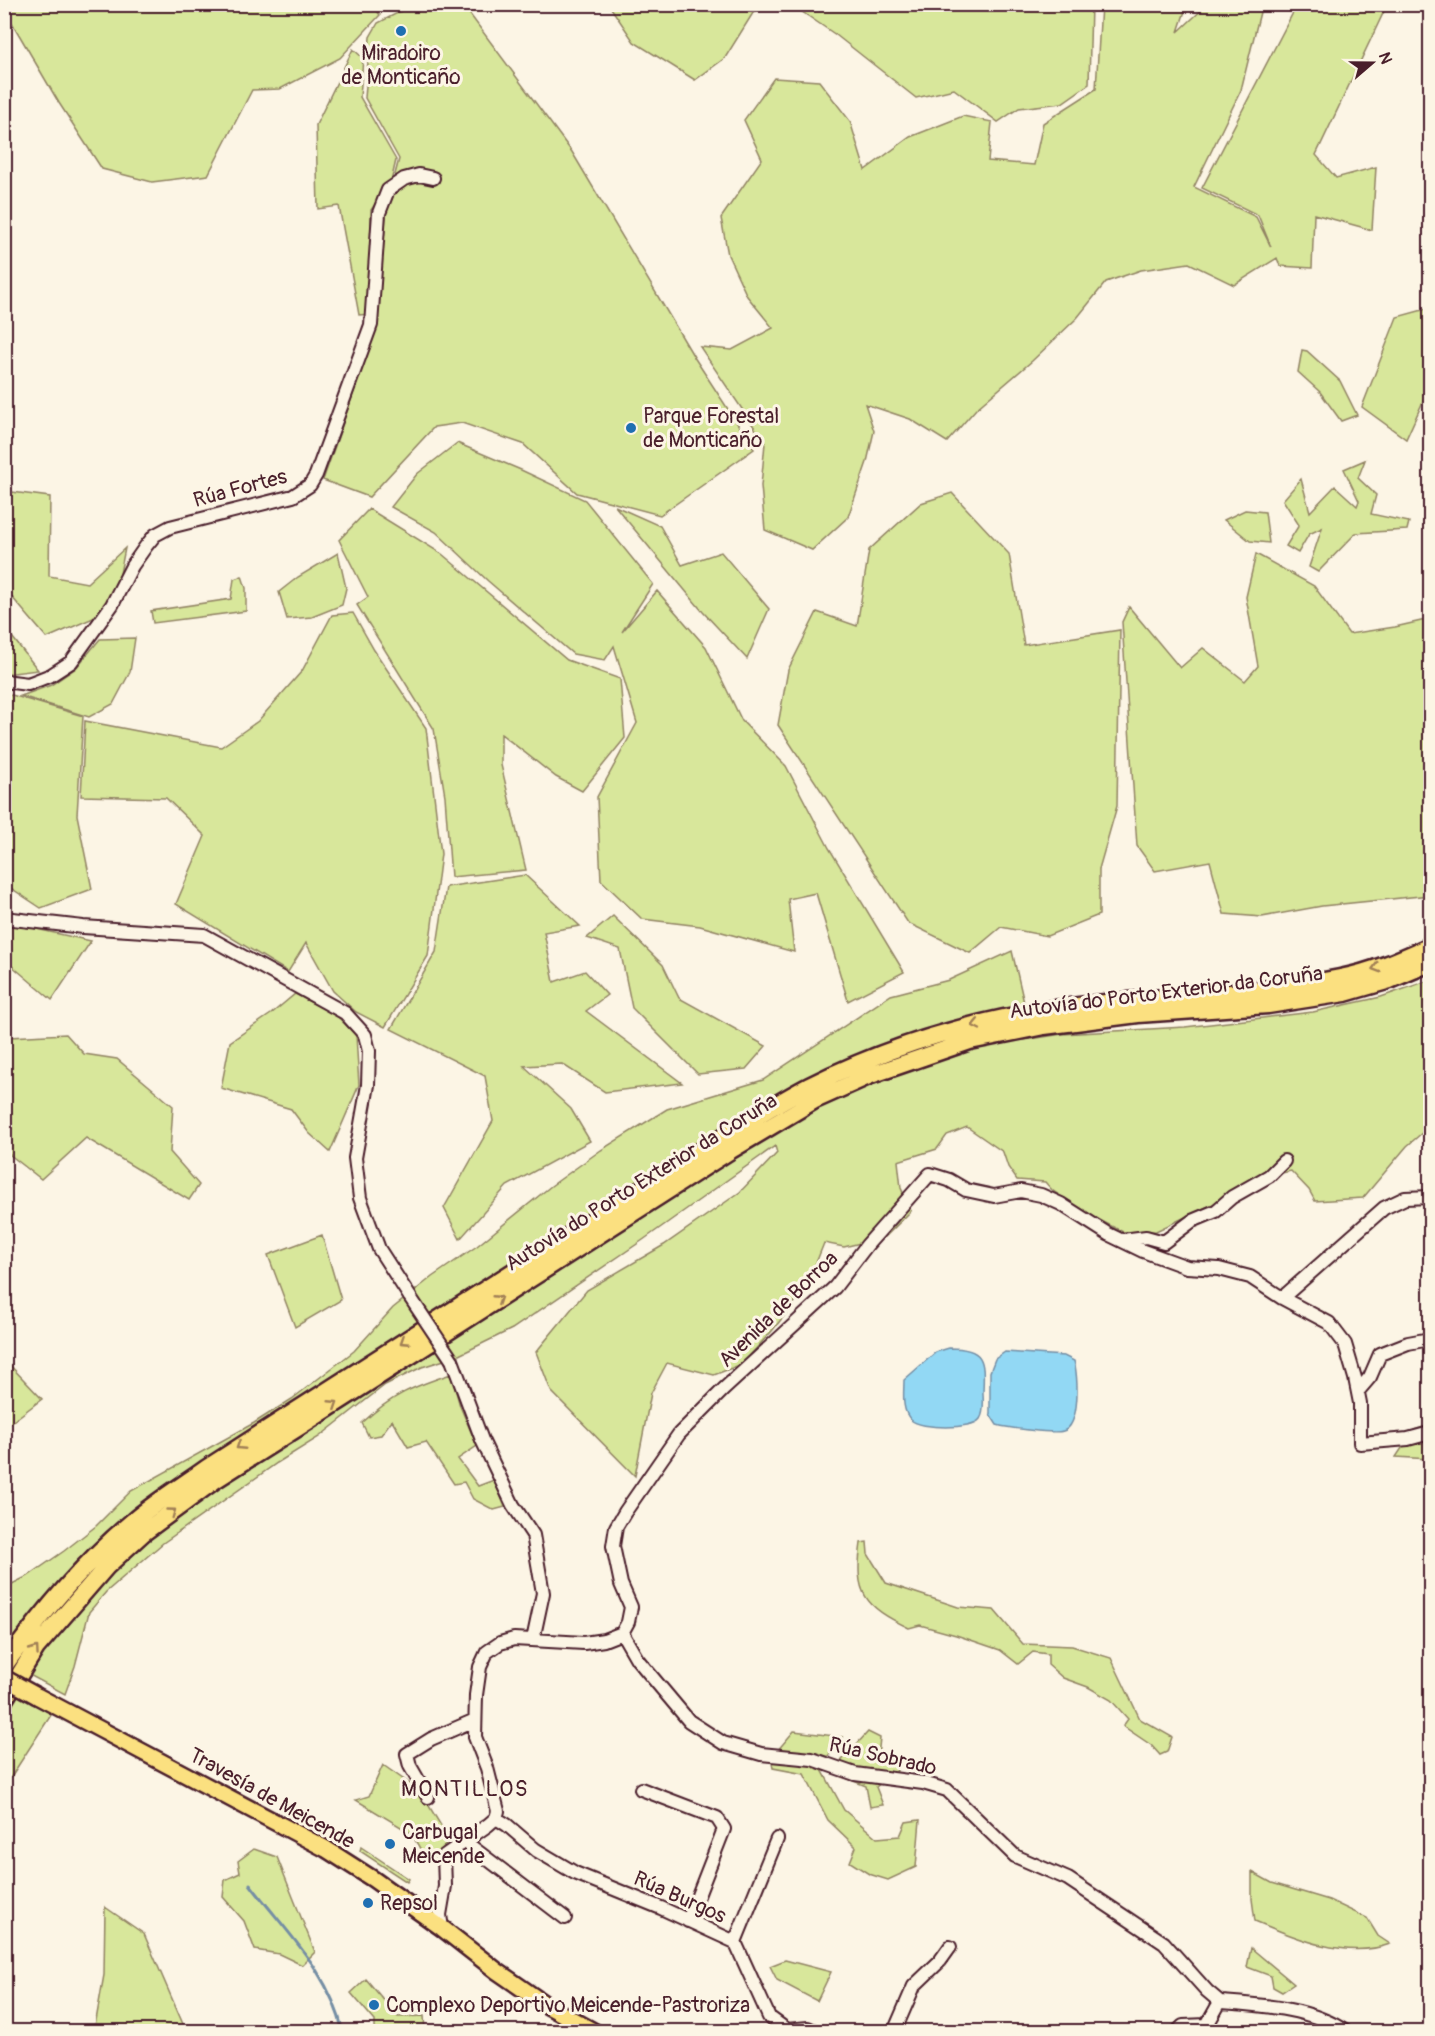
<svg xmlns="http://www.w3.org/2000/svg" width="1435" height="2036" font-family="Pangolin,sans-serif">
	<rect width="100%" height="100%" fill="#fcf5e5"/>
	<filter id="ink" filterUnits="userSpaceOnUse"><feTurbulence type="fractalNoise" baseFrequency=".0167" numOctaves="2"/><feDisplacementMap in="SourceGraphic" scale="12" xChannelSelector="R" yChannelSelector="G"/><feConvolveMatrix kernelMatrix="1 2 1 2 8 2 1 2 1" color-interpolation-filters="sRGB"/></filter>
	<g filter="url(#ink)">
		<path fill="#d8e79b" stroke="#918363" stroke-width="1.5" d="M372,4L380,15L340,58L280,89L252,90L208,175L152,182L102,169L59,103L4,9L5,4Z
			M413,5H463L572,152L694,357L754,449L660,515L577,493L523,444L462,423L434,427L369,497L323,480L376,329L387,205L399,159L365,98L370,37L378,23Z
			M609,5V4L758,5L725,58L695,80L634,42Z
			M792,5H1091L1089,84L1062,103L1019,108L998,122L954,89L916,98L836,35Z
			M1101,5H1187L1178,32L1207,5H1246L1261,8L1241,90L1194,187L1256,217L1271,247L1258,215L1202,188L1297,5H1387L1316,155L1336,178L1376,167L1372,230L1314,214L1312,268L1280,266L1277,258L1234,285L1189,263L1141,270L1106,282L1077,318L1032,361L976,409L947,442L910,419L865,404L874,431L867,462L848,517L812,550L765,530L761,486L765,443L700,347L732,350L773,328L747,296L728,255L721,218L762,159L744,120L774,78L819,81L850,121L865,170L910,137L963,116L992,122L988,161L1034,165L1043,123L1096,89Z
			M353,49L363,58L360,97L396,160L391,182L371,210L370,314L359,315L339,206L318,209L316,125Z
			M1430,308V386L1406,439L1362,407L1397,317Z
			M1302,350L1307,351L1340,381L1357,415L1341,421L1320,392L1298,372Z
			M457,443L521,470L585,500L653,584L622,632L657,591L706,647L742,721L786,766L829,848L904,972L848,1001L816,893L788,899L794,952L700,926L642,919L601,880L597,797L637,723L614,646L605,660L573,654L488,581L436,532L391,507L417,474Z
			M1365,460L1358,478L1376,495L1371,514L1409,522L1407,530L1356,533L1318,572L1309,567L1322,528L1309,534L1298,553L1286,546L1299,525L1283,500L1301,479L1310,512L1335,486L1357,506L1359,501L1344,469Z
			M4,491L50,497L49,576L87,583L125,548L119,579L98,616L47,638L5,589Z
			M952,493L1009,554L1024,645L1120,630L1117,806L1099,869V915L1047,936L1001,927L970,953L908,923L778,725L788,670L817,612L857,626L869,550L921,503Z
			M615,506L660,526L682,565L721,552L769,609L747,659L703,612Z
			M369,509L442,554L567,660L620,679L625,738L582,791L556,777L501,734V765L526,870L451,877L445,796L434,729L357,605L368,597L339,540Z
			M1245,510L1265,512L1269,543L1250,541L1224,520Z
			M338,553L346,588L342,605L312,617L287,619L279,592L298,577Z
			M1256,554L1314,586L1349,634L1395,627L1430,619V895L1322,906L1262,917L1224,914L1210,861L1155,871L1137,846L1122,622L1129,607L1180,668L1203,648L1245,681L1258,666L1246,597Z
			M242,576L246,588V611L153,623L151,611L231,599L234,579Z
			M353,613L374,650L426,728L441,854L428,956L385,1027L356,1012L333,991L306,943L288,972L176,904L205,836L166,798L81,796L85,721L221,747L258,721L302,671L332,615Z
			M4,629L5,628L38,670L5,674Z
			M135,638L130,672L113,704L89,717L21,696L51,685L76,668L100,639Z
			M5,693L83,716L77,815L92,889L41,908L5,884Z
			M525,875L580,926L544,932L554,982L585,971L607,995L586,1011L682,1083L605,1092L562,1064L524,1066L571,1109L590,1141L507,1186L460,1239L444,1208L493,1121L485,1076L391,1029L436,952L446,887Z
			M613,916L663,965L679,998L766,1046L746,1069L698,1074L632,1008L620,949L587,938Z
			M9,923L91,941L52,1000L5,960V924Z
			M1012,951L1025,1007L1024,1040L1062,1034L1185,1027L1313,1012L1381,997L1430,980V1126L1407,1146L1363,1198L1315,1201L1309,1190L1291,1171L1249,1180L1213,1204L1156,1231L1123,1232L1078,1209L1052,1190L1045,1182L1017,1180L1008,1167L1003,1152L967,1127L947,1135L937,1149L898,1161L901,1188L911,1211L885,1237L844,1247L824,1243L806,1288L772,1331L742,1364L714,1375L667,1363L651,1393L635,1476L551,1391L536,1352L587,1290L664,1245L740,1192L777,1153L775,1146L643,1240L512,1329L457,1356L422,1367L385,1385L319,1437L277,1463L163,1543L106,1592L89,1612L75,1666L65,1694L5,1662L4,1588L28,1576L64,1551L96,1526L131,1491L254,1423L292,1399L354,1351L393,1308L432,1277L477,1246L551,1186L601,1150L667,1109L763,1080L891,995L949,980Z
			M295,994L336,1015L356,1035L359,1085L330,1152L309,1133L291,1109L221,1088L230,1042L271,1014Z
			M66,1034L84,1054L117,1059L173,1106L170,1152L199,1185L189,1200L86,1138L41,1179L5,1151V1039L9,1037Z
			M322,1235L341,1300L295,1327L268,1255Z
			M5,1360L42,1399L5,1427Z
			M451,1374L460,1406L477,1446L458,1459L478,1486L494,1480L505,1507L494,1510L473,1499L464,1482L454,1484L426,1442L408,1447L392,1420L381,1435L369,1437L362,1423C392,1395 412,1387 451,1374Z
			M1430,1425V1459L1396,1457L1414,1430Z
			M867,1542L868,1554L886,1583L958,1607L994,1610L1023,1644L1072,1646L1111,1658L1140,1719L1172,1737L1167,1752L1160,1755L1151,1745L1123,1726L1128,1719L1111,1700L1088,1687L1063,1678L1048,1665V1654L1033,1652L1018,1664L1000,1650L956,1635L920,1625L909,1628C864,1606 854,1594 861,1543Z
			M5,1688L53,1712L5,1786Z
			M794,1731L843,1737L820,1766L844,1810L877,1838L900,1836L906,1822L920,1820L916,1867L888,1880L869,1874L850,1862L856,1847L828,1820L804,1774L773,1768L771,1758Z
			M868,1732L880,1738L878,1757L892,1758L897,1771L876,1787L883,1805L870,1807L866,1786L831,1772Z
			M383,1765L420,1791L449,1839L436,1858L422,1852L411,1833L356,1800L369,1796Z
			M361,1847L409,1879L407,1882L360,1851Z
			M254,1849L277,1857L315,1952L302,1965L279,1954L255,1950L244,1921L223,1897L225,1880L240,1873L238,1861Z
			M1252,1872L1272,1883L1329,1900L1367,1918L1378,1936L1390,1944C1346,1960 1295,1938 1255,1921L1252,1899Z
			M105,1907L144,1934L186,2031H102L95,2026L104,1975Z
			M1251,1948L1294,1984L1282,1992L1273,1987L1271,1976L1247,1967Z
			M785,1960L831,1972L817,2001L777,1980L770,1966Z
			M366,1979L398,2017L424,2016L425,2031H375V2021L351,1993Z"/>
		<path fill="#92d8f4" stroke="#758ea4" stroke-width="1.5" d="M949,1348C986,1348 984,1361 983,1392C983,1400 985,1412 980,1419C972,1430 920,1429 911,1420C901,1410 904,1393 904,1380L936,1352Z
			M1005,1352L1064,1356L1074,1361C1078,1375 1081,1426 1063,1431C1054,1434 1007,1428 997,1425L990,1414V1372L995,1359Z"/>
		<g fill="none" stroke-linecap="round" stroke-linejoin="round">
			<path stroke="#758ea4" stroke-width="3" d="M250,1884C286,1932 329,1971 343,2032"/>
			<g stroke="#4a1f2b" stroke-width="16">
				<path id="minor" d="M4,681L28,684L51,675L71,662L112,605L132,566L146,546L155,535L170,527L293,496L310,485L316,475L371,325L379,213L388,190L404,179L419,175L433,178
					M4,918L83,927L204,935L345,1013L365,1035L369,1051L368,1085L355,1158L360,1198L379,1249L410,1297
					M1123,1240L1146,1237L1164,1242L1192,1221L1216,1211L1232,1197L1269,1176L1284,1161
					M1282,1298L1384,1208L1405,1198L1430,1197
					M452,1360L482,1440L513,1505L533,1535L543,1593L533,1640
					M1358,1391L1370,1377L1380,1354L1408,1343L1430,1339
					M622,1633L637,1659L689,1721L723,1743L761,1754L812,1759L855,1774L923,1783L947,1790L1015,1856L1068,1879L1164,1943L1207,1991L1220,2002
					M641,1789L717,1818L724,1829L688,1921
					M428,1797L410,1766L407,1754L431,1739L475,1720
					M496,1818L507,1825L536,1850L575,1873L661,1908L735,1942L769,2017L787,2030L808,2028L817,2032
					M464,1841L565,1918
					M442,1928L440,1915L445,1886L444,1856L488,1825L496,1818L498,1811L487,1768L475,1737L476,1695L480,1667L487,1652L500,1643L514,1639L584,1643L604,1640L622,1633L628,1622L631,1607L621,1584L613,1546L616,1527L625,1512L679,1434L724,1389L835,1287L867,1245L930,1174L949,1180L966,1190L994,1196L1021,1191L1041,1195L1061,1204L1108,1234L1143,1251L1187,1267L1219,1269L1250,1277L1282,1298L1329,1323L1345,1344L1355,1378L1360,1403V1443L1408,1439L1430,1433
					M735,1942L777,1839
					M894,2032L914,1986L940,1961L950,1947
					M948,2032V2031
					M1177,2032L1183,2026L1207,2025L1220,2002C1260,2005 1312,2008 1346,2032"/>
			</g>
			<g stroke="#4a1f2b" stroke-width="20">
				<path id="major" d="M37,1696L326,1849L373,1879L442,1928L497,1971L546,2005L595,2032"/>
			</g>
			<g stroke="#4a1f2b" stroke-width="21">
				<path id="highway" d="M4,1666C41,1614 83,1563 132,1522C155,1502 182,1486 207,1468L723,1137C751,1120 780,1101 809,1086C881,1050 962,1024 1042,1011C1141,995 1242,998 1340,978C1372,972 1401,959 1430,946
					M4,1700L36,1648L107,1566L143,1533L215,1480L302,1425L731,1150L815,1100L871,1075L970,1041L1044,1026L1138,1014L1268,1005L1345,993L1390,980L1430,963"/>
			</g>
			<use href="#minor" stroke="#fcf5e5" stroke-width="12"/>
			<use href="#major" stroke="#fbe080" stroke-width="15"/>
			<use href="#highway" stroke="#fbe080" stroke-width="16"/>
			<g stroke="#4a1f2b" stroke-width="16" stroke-linecap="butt">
				<path id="minor-bridge" d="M410,1297L452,1360"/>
			</g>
			<g stroke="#4a1f2b" stroke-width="20" stroke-linecap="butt">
				<path id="major-bridge" d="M6,1679L37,1696"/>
			</g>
			<use href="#minor-bridge" stroke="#fcf5e5" stroke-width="12"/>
			<use href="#major-bridge" stroke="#fbe080" stroke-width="15"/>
		</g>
		<defs><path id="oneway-chevron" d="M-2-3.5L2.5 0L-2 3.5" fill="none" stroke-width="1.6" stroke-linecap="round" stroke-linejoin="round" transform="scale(1.5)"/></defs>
		<g stroke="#a28056">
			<use href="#oneway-chevron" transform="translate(1376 968) rotate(164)"/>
			<use href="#oneway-chevron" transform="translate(976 1025) rotate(168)"/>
			<use href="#oneway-chevron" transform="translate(498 1299) rotate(-33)"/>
			<use href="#oneway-chevron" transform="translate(404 1341) rotate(147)"/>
			<use href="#oneway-chevron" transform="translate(334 1404) rotate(-33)"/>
			<use href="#oneway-chevron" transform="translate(240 1446) rotate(147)"/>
			<use href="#oneway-chevron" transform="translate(172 1512) rotate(-36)"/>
			<use href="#oneway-chevron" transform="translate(35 1650) rotate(-55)"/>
		</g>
	</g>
	<g fill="#1f6fb2" stroke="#fcf5e5" stroke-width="2">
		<circle cx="401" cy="31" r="6"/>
		<circle cx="631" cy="428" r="6"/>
		<circle cx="390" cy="1844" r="6"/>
		<circle cx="368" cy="1903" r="6"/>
		<circle cx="374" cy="2005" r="6"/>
	</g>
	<g text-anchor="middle" stroke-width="6" stroke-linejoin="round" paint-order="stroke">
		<g font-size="21" fill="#4a1f2b" stroke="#fcf5e5" text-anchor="start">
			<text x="401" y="60" text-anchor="middle">Miradoiro<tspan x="401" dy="24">de Monticaño</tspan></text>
			<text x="643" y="423">Parque Forestal<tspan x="643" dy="24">de Monticaño</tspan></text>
			<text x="402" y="1839">Carbugal<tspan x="402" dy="24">Meicende</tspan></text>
			<text x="380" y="1910">Repsol</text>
			<text x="386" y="2012">Complexo Deportivo Meicende-Pastroriza</text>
		</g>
		<g font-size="21" fill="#4a1f2b" stroke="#fcf5e5">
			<text transform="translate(240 488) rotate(-15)" y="7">Rúa Fortes</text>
			<text transform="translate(1166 992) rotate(-7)" y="7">Autovía do Porto Exterior da Coruña</text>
			<text transform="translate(641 1182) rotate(-32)" y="7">Autovía do Porto Exterior da Coruña</text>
			<text transform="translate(778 1309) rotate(-44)" y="7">Avenida de Borroa</text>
			<text transform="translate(883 1756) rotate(13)" y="7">Rúa Sobrado</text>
			<text transform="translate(272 1798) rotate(29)" y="7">Travesía de Meicende</text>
			<text transform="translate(680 1897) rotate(24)" y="7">Rúa Burgos</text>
		</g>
		<g font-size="22" letter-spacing="1.5" fill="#4a1f2b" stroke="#fcf5e5">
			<text x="465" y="1796">MONTILLOS</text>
		</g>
	</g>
	<rect width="1435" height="2036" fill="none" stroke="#fcf5e5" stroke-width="24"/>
	<rect x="12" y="12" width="1411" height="2012" fill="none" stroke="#4a1f2b" stroke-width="2" filter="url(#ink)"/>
	<g transform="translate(1372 63) rotate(70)" stroke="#fcf5e5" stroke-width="4.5" paint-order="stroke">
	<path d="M0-4.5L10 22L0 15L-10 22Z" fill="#4a1f2b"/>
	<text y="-9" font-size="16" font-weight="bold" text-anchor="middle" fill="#4a1f2b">N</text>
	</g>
</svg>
